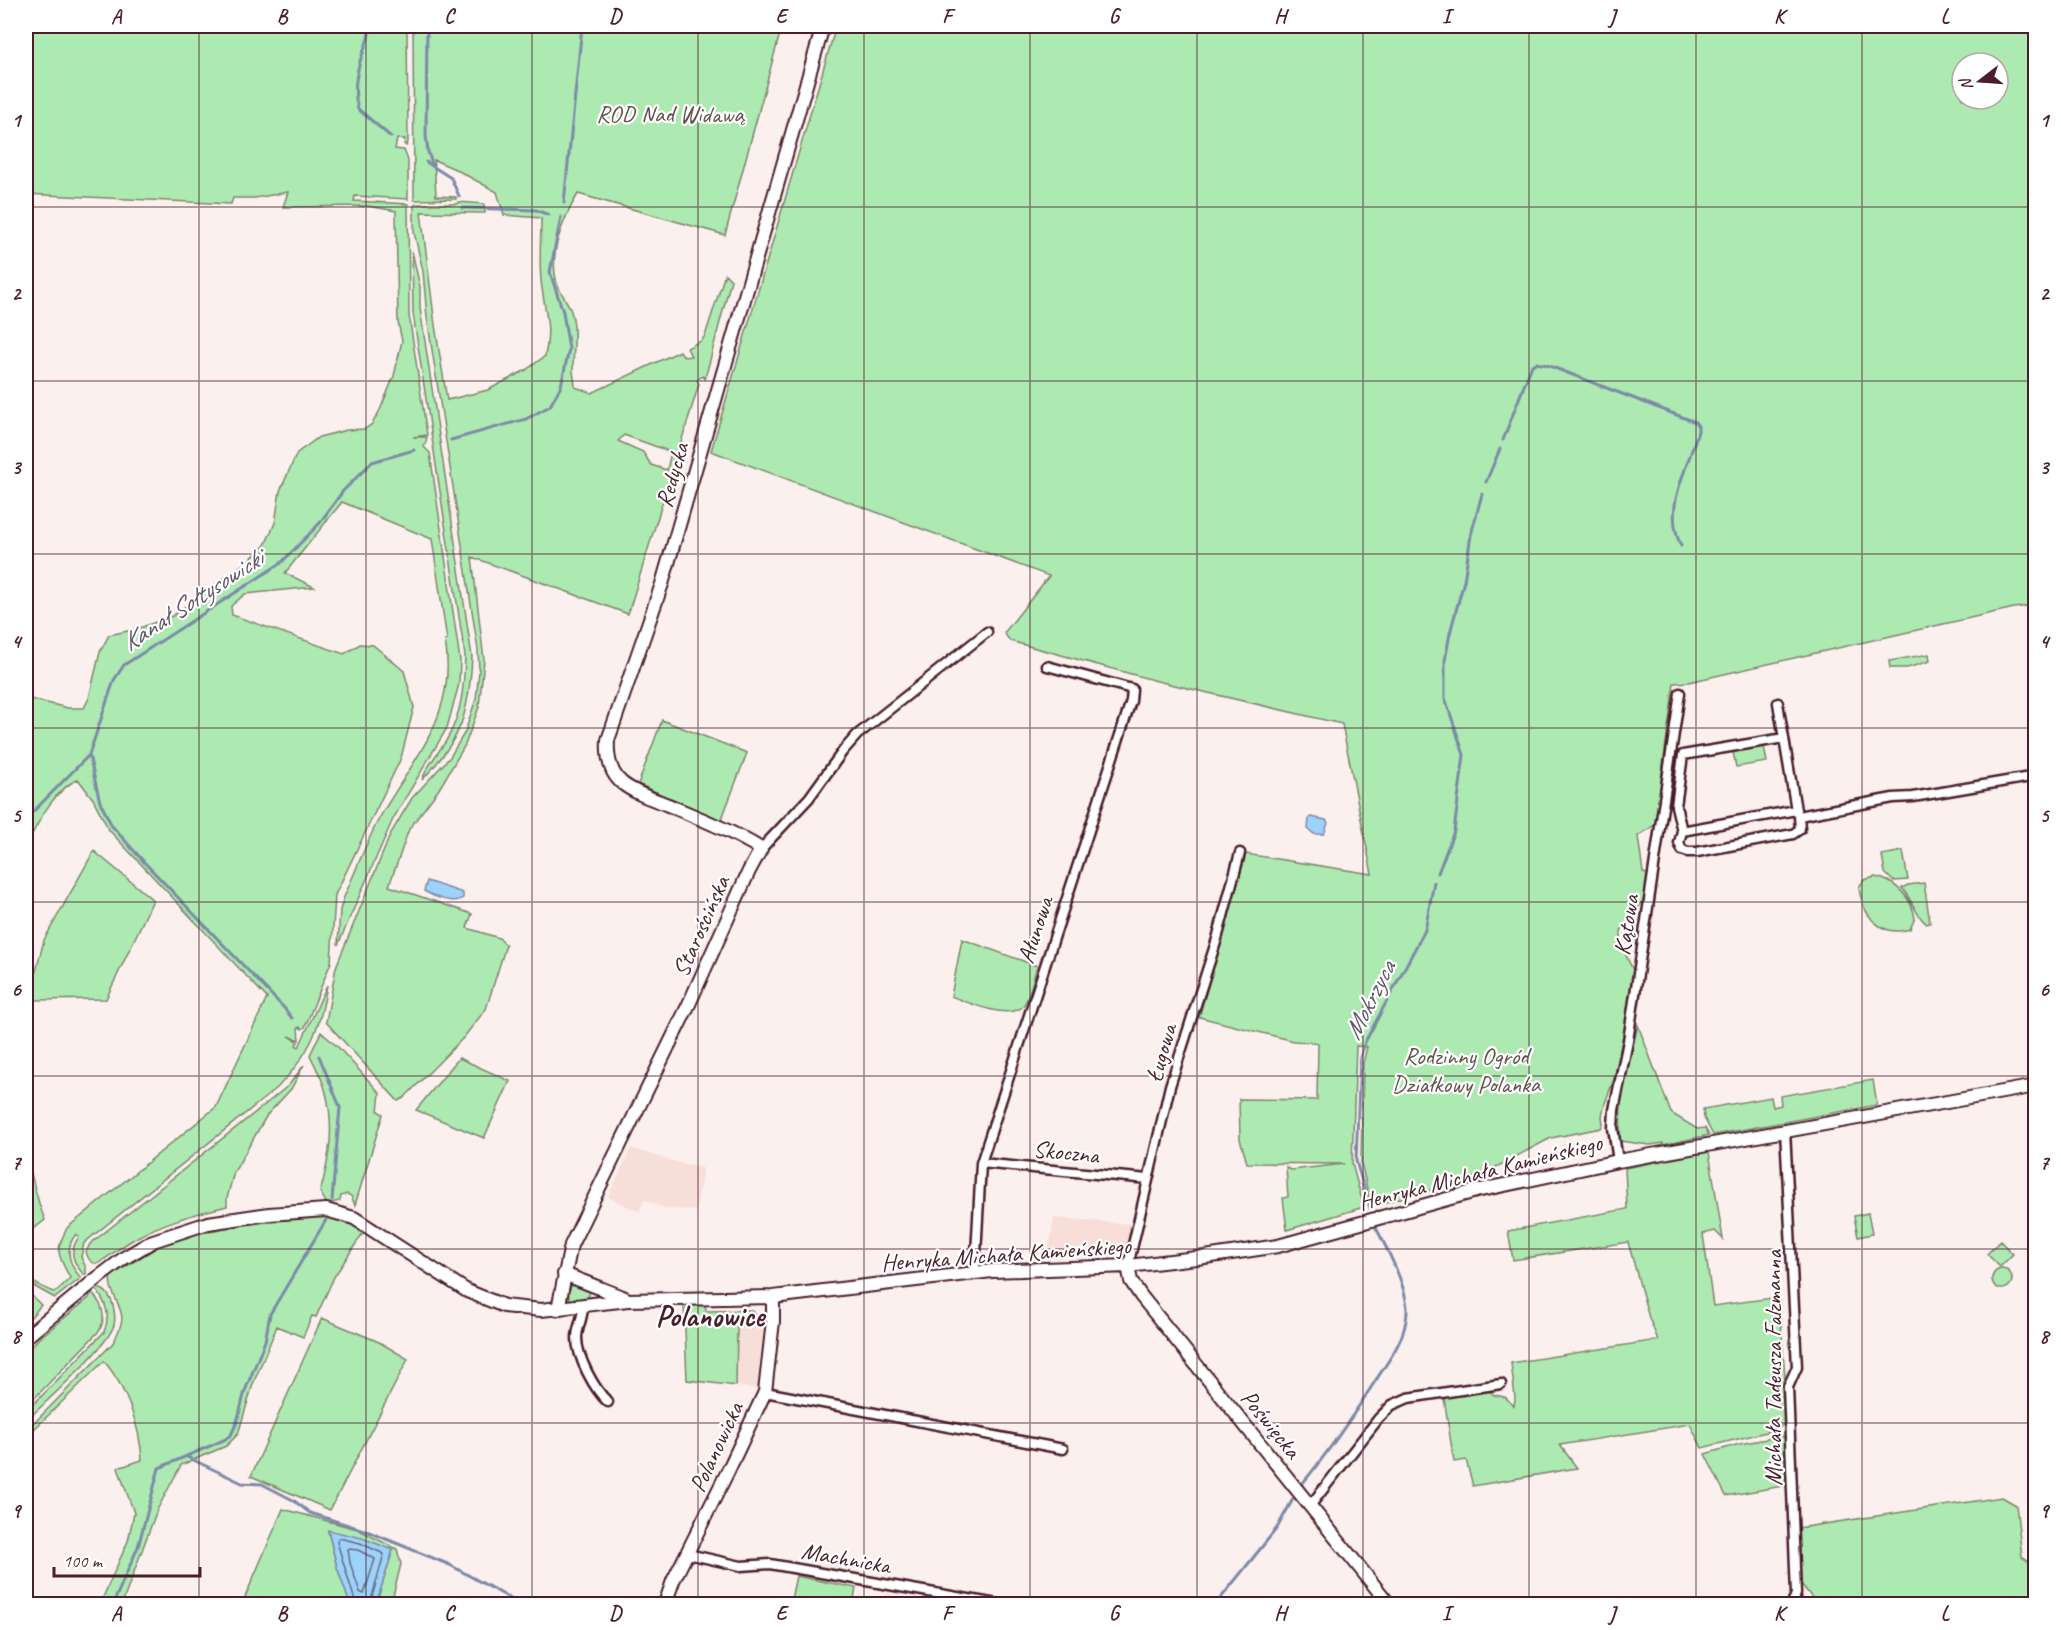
<svg xmlns="http://www.w3.org/2000/svg" width="2061" height="1630" font-family="Caveat,sans-serif">
	<rect width="100%" height="100%" fill="#fcf0ee"/>
	<filter id="ink" filterUnits="userSpaceOnUse"><feTurbulence type="fractalNoise" baseFrequency=".0167" numOctaves="2"/><feDisplacementMap in="SourceGraphic" scale="12" xChannelSelector="R" yChannelSelector="G"/><feConvolveMatrix kernelMatrix="1 2 1 2 8 2 1 2 1" color-interpolation-filters="sRGB"/></filter>
	<g filter="url(#ink)">
		<path fill="#f8ded9" d="M631,1148L676,1162L703,1168L696,1211L665,1208L644,1200L639,1212L608,1197Z
			M1054,1218L1133,1224L1127,1254L1048,1255Z
			M764,1325L762,1367L757,1389L736,1386L737,1326Z
			M886,1594L916,1600V1604H884Z"/>
		<path fill="#adeab1" stroke="#7c846e" stroke-width="1.5" fill-rule="evenodd" d="M26,26H407L408,142L406,146L404,144L405,139H397L395,149L404,150L408,160V199L355,196L354,201L408,204L409,315L427,435L413,437H427L425,445L423,446L430,453L460,660L459,684L447,728L393,819L338,945L340,910L344,897C356,871 366,842 380,817C414,757 458,715 445,640H447L432,539L342,502L285,573L314,587L245,594L231,606L232,615L344,654L360,644L373,645L404,671L414,707L401,758L335,895L331,962L305,1027L302,1029L300,1027L298,1028L299,1040L289,1036L298,1042L296,1045L299,1047L327,985C320,1030 309,1055 277,1088L84,1243L81,1257L86,1268V1274H83C73,1262 68,1252 79,1237L76,1234C64,1249 69,1265 81,1278L55,1298L26,1282V1279L53,1292L57,1291L70,1278C58,1254 54,1253 67,1228L216,1107L267,998L109,830L93,799L78,779C52,792 39,821 26,846V698L68,708H84L89,698L100,652L109,635L137,629L172,616L249,560L265,545L275,523L280,491L297,453L319,437L347,430L365,429L372,424L380,410L394,376L402,341L398,322L396,211L368,206L283,207L288,192L255,198H233L231,204L26,194Z
			M413,26H782L725,235L578,194C563,219 547,256 558,286C563,298 571,304 573,319C576,336 573,352 573,369C573,375 575,381 575,387L592,393L680,351L684,357L691,356L687,348L701,341L705,336L725,274L731,280L705,379L703,376L697,380L699,384L628,614L472,557L484,660L479,707L465,745L439,789L409,829L389,886L472,914L467,928L499,938L506,945L486,1009L464,1037L404,1098L398,1101L326,1022L336,967L391,833L412,798L450,757L465,732L476,699L479,671L478,650L427,317L423,271L414,232V206L416,204H457L458,202L484,204L485,213L421,212L435,325L447,400L488,390L526,370L545,356C552,325 544,310 541,280C539,260 541,239 541,218L504,215L497,192L455,169L434,160L436,196L456,197V199L414,200ZM624,435L671,452L667,470L651,465L643,452L618,441Z
			M836,26H2035V605L2014,608L1689,682L1674,683L1655,825L1638,836L1643,873L1648,874L1645,898L1621,931V945L1634,972L1626,1021L1614,1079L1605,1103L1602,1116L1603,1124L1601,1128L1551,1138L1481,1175L1464,1181L1371,1206L1361,1163L1363,1063L1367,1047L1356,1046L1352,1164L1364,1207L1287,1230L1283,1198L1288,1197L1286,1167L1291,1170L1344,1164L1247,1163L1240,1139L1239,1099L1317,1100L1318,1043L1294,1041L1199,1017L1246,854L1372,874L1342,724L1157,681L1010,641L1004,633L1049,576L711,451ZM1962,63H1998V99H1962Z
			M412,251L420,287V308L472,657C469,714 462,738 422,780C426,767 438,753 446,741C462,714 464,686 465,656L413,313Z
			M1929,654L1930,661L1907,668H1890L1889,661Z
			M662,720L747,753L721,821L638,784Z
			M1764,747L1767,762L1736,767L1733,752Z
			M94,851L153,900L106,999L33,1000L30,994L44,940Z
			M1903,851L1908,880L1893,881L1885,873L1882,855Z
			M1875,877C1895,880 1912,898 1915,918L1910,929C1880,938 1862,915 1859,887L1864,880Z
			M1924,883L1930,923L1927,924C1916,917 1912,899 1902,888L1908,885Z
			M962,939L1037,966C1034,976 1029,999 1023,1006C1010,1021 966,1002 951,996Z
			M1638,1025L1671,1113L1697,1129L1705,1128L1709,1135L1663,1145V1143L1650,1145L1620,1141L1621,1096Z
			M321,1032L338,1047L380,1093L378,1111L383,1114L355,1205L351,1196L347,1194L341,1196L340,1201L327,1204L320,1192C330,1158 335,1124 325,1089C322,1078 315,1066 310,1055Z
			M459,1058L510,1081L484,1138L416,1110Z
			M304,1065L291,1089L267,1115L234,1172L227,1198V1206C195,1214 163,1222 134,1239C122,1246 111,1255 99,1263C91,1265 88,1259 86,1252L90,1244L267,1103L289,1085Z
			M1873,1080L1877,1105L1713,1135L1704,1118L1703,1109L1771,1097L1773,1107L1781,1105L1780,1096Z
			M1709,1152L1723,1239L1715,1231L1703,1234L1713,1306L1779,1297L1785,1377L1783,1381L1785,1423L1778,1429L1702,1448L1690,1424L1560,1445L1577,1468L1473,1486L1466,1460L1454,1462L1444,1398L1489,1390L1494,1395L1505,1397L1514,1406L1515,1398L1511,1363L1658,1340L1649,1318L1628,1242L1513,1260L1508,1231L1627,1209L1625,1168Z
			M26,1156C33,1177 36,1199 45,1220L36,1227L26,1231Z
			M1868,1213L1872,1234L1858,1237L1854,1216Z
			M319,1216L341,1219L360,1228L359,1231L363,1233L334,1277L316,1317L312,1316L303,1337L277,1326L253,1384L238,1434L226,1446L181,1465L157,1510L122,1604H100L128,1541L134,1513L118,1468L142,1460C140,1426 126,1387 104,1361L26,1437V1429L39,1418L113,1343C117,1335 121,1328 122,1319C122,1304 107,1290 111,1276L162,1244L195,1234L265,1220Z
			M2000,1241L2013,1254L2000,1267L1987,1254Z
			M1992 1279a10 10 0 1 1 20 0a10 10 0 1 1-20 0Z
			M573,1285L590,1290L588,1300H570C568,1296 568,1288 573,1285Z
			M95,1288C103,1288 109,1294 112,1302C114,1309 116,1318 114,1325C107,1348 45,1402 26,1421V1412L104,1332C111,1315 106,1302 95,1288Z
			M26,1290L41,1305L26,1323Z
			M91,1292C102,1303 107,1315 100,1330L26,1407V1353L38,1339L89,1298Z
			M705,1304L706,1311L752,1310L764,1325L737,1327L736,1386L687,1380L684,1305Z
			M322,1318L379,1342L408,1359L330,1510L251,1476Z
			M1782,1436L1788,1440V1485L1726,1496L1705,1454L1740,1444Z
			M2002,1497L2016,1505L2022,1557L2035,1566V1604H1817L1801,1584L1798,1528Z
			M283,1509L357,1529L397,1549L401,1564L391,1604H376L393,1550L328,1531L337,1567L350,1604H242Z
			M796,1576L856,1588L853,1604H790Z"/>
		<path fill="#9dd2fb" stroke="#7c8aa8" stroke-width="1.5" d="M1311,817L1326,820L1328,823L1324,834H1314L1308,829L1309,818Z
			M427,881L463,893V898C453,905 434,897 424,891Z
			M328,1530L362,1538L393,1550L376,1604H350L337,1567Z"/>
		<g fill="none" stroke-linecap="round" stroke-linejoin="round">
			<path stroke="#6b677e" stroke-width="1.5" d="M348,1549L358,1550L375,1559L364,1594L360,1592L350,1563Z
				M356,1604L337,1542L339,1538L360,1543L384,1554L370,1604"/>
			<path stroke="#7c8aa8" stroke-width="3" d="M369,26C370,37 365,47 361,58C356,74 353,93 358,109L391,137
				M427,26L426,136L428,152L433,167
				M426,162L451,178L459,196
				M564,203L582,26
				M462,208L536,210L549,215
				M451,440L526,419L550,406L561,386L569,349L563,312L550,272L561,217
				M1503,440L1532,365L1536,363L1547,365L1695,422L1698,426V431C1688,470 1662,506 1681,546
				M1486,482L1500,449
				M26,819L89,755
				M1438,873L1454,831L1464,755L1445,698V661L1450,633L1464,581L1471,535L1482,494
				M292,1018L284,1008L144,862L112,826L100,802L89,755L114,680L124,665L281,563L319,524L343,491L372,462L414,450
				M319,1056L340,1107L332,1200
				M1370,1208L1356,1161L1360,1058L1365,1042L1425,930L1434,882
				M187,1457L242,1483L262,1484L293,1500L310,1513L364,1530L450,1565L520,1604
				M1302,1484C1328,1453 1350,1420 1372,1386C1386,1364 1406,1340 1407,1312C1408,1288 1387,1248 1375,1226
				M113,1604L138,1547L159,1468L224,1440L231,1435L237,1422L245,1391L265,1341L270,1314L326,1220
				M1216,1604L1277,1528L1293,1499"/>
			<g stroke="#4a1f2b" stroke-width="13">
				<path id="street" d="M1778,703L1796,810L1799,816L1893,798L1913,797L2036,776
					M1784,738L1683,755L1676,806L1682,831L1679,843L1682,850L1688,852H1697L1793,834L1800,829L1799,816
					M1682,831L1796,810
					M761,849L809,798L843,751L857,735L987,632
					M1785,1130L1797,1367L1788,1387L1796,1594L1792,1604
					M1618,1161L1613,1128L1614,1110L1628,1041L1680,693
					M981,1163L1148,1179
					M1128,1266L1170,1086L1217,939L1240,853
					M975,1273L981,1163L1131,701L1132,689L1047,666
					M583,1306C583,1319 577,1327 577,1338C577,1357 594,1389 608,1402
					M765,1392L1063,1449
					M1310,1506L1379,1418L1392,1405L1408,1398L1501,1384
					M688,1554L741,1566L770,1564L997,1604"/>
			</g>
			<g stroke="#4a1f2b" stroke-width="16">
				<path id="secondary" d="M1128,1266L1131,1281L1141,1296L1389,1604
					M564,1274L625,1298
					M558,1309L571,1245L689,1004L749,871L761,849C732,831 699,818 668,805C653,799 634,793 622,783C609,772 607,755 608,740L662,584L823,26
					M26,1337L99,1277L124,1258L153,1241L208,1223L269,1214L326,1210L354,1218L467,1291L504,1306L541,1310L628,1300L773,1297L992,1271L1128,1266L1205,1257L1278,1246L1476,1191L1618,1161L2036,1086
					M665,1604L673,1581L728,1471L765,1392L773,1321V1297"/>
			</g>
			<use href="#street" stroke="#fff" stroke-width="8"/>
			<use href="#secondary" stroke="#fff" stroke-width="12"/>
		</g>
	</g>
	<path fill="none" stroke="#4a1f2b" stroke-width="1.5" stroke-opacity="0.55" d="M199,26V1604M366,26V1604M532,26V1604M698,26V1604M864,26V1604M1030,26V1604M1197,26V1604M1363,26V1604M1529,26V1604M1696,26V1604M1862,26V1604M26,207H2036M26,381H2036M26,554H2036M26,728H2036M26,902H2036M26,1076H2036M26,1249H2036M26,1423H2036"/>
	<g text-anchor="middle" stroke-width="4.5" stroke-linejoin="round" paint-order="stroke">
		<g font-size="24" fill="#63524c" stroke="#fff">
			<text x="670" y="122">ROD Nad Widawą</text>
			<text x="1466" y="1064">Rodzinny Ogród<tspan x="1466" dy="28">Działkowy Polanka</tspan></text>
		</g>
		<g font-size="24" fill="#4a1f2b" stroke="#fff">
			<text transform="translate(672 475) rotate(-74)" y="8">Redycka</text>
			<text transform="translate(1626 925) rotate(-81)" y="8">Kątowa</text>
			<text transform="translate(701 926) rotate(-66)" y="8">Starościńska</text>
			<text transform="translate(1035 930) rotate(-72)" y="8">Ałunowa</text>
			<text transform="translate(1161 1053) rotate(-74)" y="8">Ługowa</text>
			<text transform="translate(1066 1152) rotate(6)" y="8">Skoczna</text>
			<text transform="translate(1480 1172) rotate(-14)" y="8">Henryka Michała Kamieńskiego</text>
			<text transform="translate(1006 1254) rotate(-4)" y="8">Henryka Michała Kamieńskiego</text>
			<text transform="translate(1773 1368) rotate(-90)" y="8">Michała Tadeusza Falzmanna</text>
			<text transform="translate(1271 1424) rotate(51)" y="8">Poświęcka</text>
			<text transform="translate(716 1447) rotate(-65)" y="8">Polanowicka</text>
			<text transform="translate(846 1558) rotate(10)" y="8">Machnicka</text>
		</g>
		<g font-size="26" font-style="italic" fill="#635569" stroke="#fff">
			<text transform="translate(192 600) rotate(-33)" y="9">Kanał Sołtysowicki</text>
			<text transform="translate(1369 1000) rotate(-63)" y="9">Mokrzyca</text>
		</g>
		<g font-size="30" font-weight="bold" fill="#4a1f2b" stroke="#fff">
			<text x="710" y="1326">Polanowice</text>
		</g>
	</g>
	<rect width="2061" height="1630" fill="none" stroke="#fff" stroke-width="66"/>
	<g transform="translate(1980 81) rotate(253)"><circle r="28" fill="#ffffff" stroke="#b7a5aa" stroke-width="1.5"/>
	<path d="M0-4.5L10 22L0 15L-10 22Z" fill="#4a1f2b"/>
	<text y="-9" font-size="16" font-weight="bold" text-anchor="middle" fill="#4a1f2b">N</text>
	</g>
	<path d="M54 1567v9h146v-9" fill="none" stroke="#4a1f2b" stroke-width="3"/>
	<text x="63" y="1567" font-size="18" fill="#4a1f2b" stroke="#ffffff" stroke-width="4.5" paint-order="stroke">100 m</text>
	<rect x="33" y="33" width="1995" height="1564" fill="none" stroke="#4a1f2b" stroke-width="2"/>
	<g font-size="20" text-anchor="middle" font-weight="bold" fill="#4a1f2b">
		<text x="116" y="23">A</text>
		<text x="282" y="23">B</text>
		<text x="449" y="23">C</text>
		<text x="615" y="23">D</text>
		<text x="781" y="23">E</text>
		<text x="947" y="23">F</text>
		<text x="1114" y="23">G</text>
		<text x="1280" y="23">H</text>
		<text x="1446" y="23">I</text>
		<text x="1612" y="23">J</text>
		<text x="1779" y="23">K</text>
		<text x="1945" y="23">L</text>
		<text x="16" y="127">1</text>
		<text x="2044" y="127">1</text>
		<text x="16" y="300">2</text>
		<text x="2044" y="300">2</text>
		<text x="16" y="474">3</text>
		<text x="2044" y="474">3</text>
		<text x="16" y="648">4</text>
		<text x="2044" y="648">4</text>
		<text x="16" y="822">5</text>
		<text x="2044" y="822">5</text>
		<text x="16" y="996">6</text>
		<text x="2044" y="996">6</text>
		<text x="16" y="1169">7</text>
		<text x="2044" y="1169">7</text>
		<text x="16" y="1343">8</text>
		<text x="2044" y="1343">8</text>
		<text x="16" y="1517">9</text>
		<text x="2044" y="1517">9</text>
		<text x="116" y="1620">A</text>
		<text x="282" y="1620">B</text>
		<text x="449" y="1620">C</text>
		<text x="615" y="1620">D</text>
		<text x="781" y="1620">E</text>
		<text x="947" y="1620">F</text>
		<text x="1114" y="1620">G</text>
		<text x="1280" y="1620">H</text>
		<text x="1446" y="1620">I</text>
		<text x="1612" y="1620">J</text>
		<text x="1779" y="1620">K</text>
		<text x="1945" y="1620">L</text>
	</g>
</svg>
